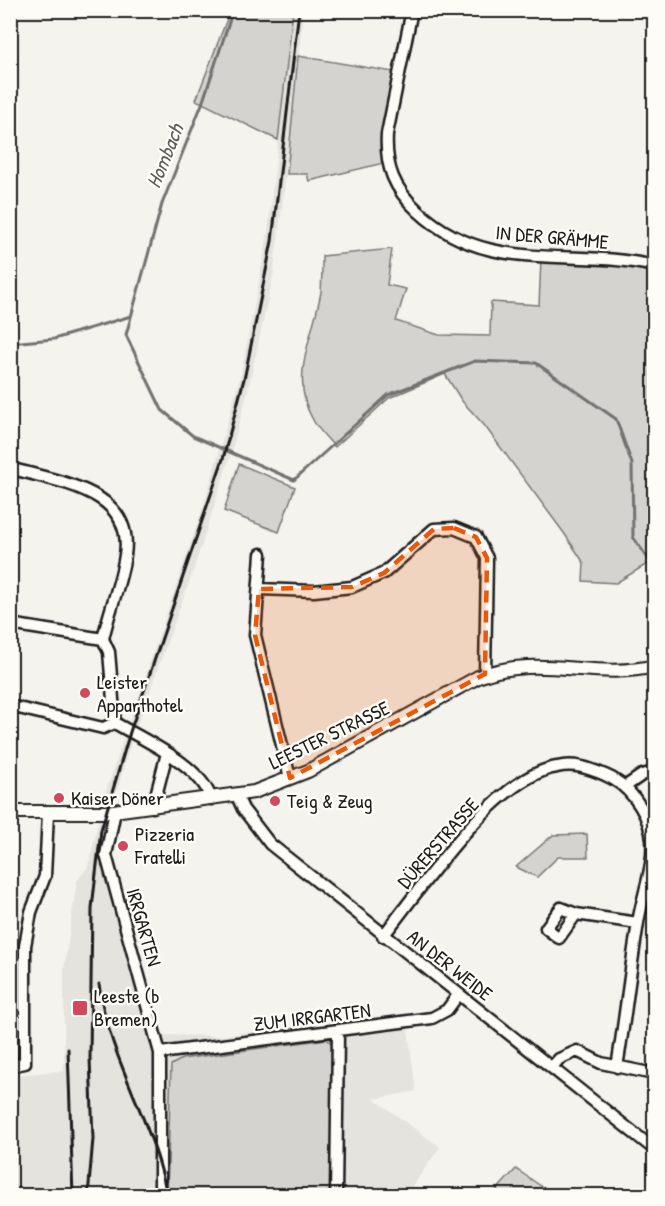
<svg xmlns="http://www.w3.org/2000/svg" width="665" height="1206" font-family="'Patrick Hand',sans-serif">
	<rect width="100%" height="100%" fill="#f4f3ee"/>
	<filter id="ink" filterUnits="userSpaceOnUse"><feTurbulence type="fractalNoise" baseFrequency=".0167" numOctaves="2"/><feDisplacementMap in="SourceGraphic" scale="12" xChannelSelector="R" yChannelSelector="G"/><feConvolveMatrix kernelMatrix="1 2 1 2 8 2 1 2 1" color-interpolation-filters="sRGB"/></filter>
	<g filter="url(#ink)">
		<path fill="#e4e3de" d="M293,11H303L290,145L273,276L248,390L230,457L192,574L131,742L104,836L100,863L111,853L160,1035L219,1036L406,1015L416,1091L374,1099L440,1147L406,1195L11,1196V1077L23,1074L64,1071V970L77,881L88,867L104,797L205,502L241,374L267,240Z"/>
		<path fill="#d4d3cf" stroke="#787876" stroke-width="1.5" d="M230,11H293L278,140L196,100Z
			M298,56L394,72L385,127L384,163L309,181L307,174H287Z
			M392,249L387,285L406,289L396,321L439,335L490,336L491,302L539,305L541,260L629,265L654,271V570L647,564L616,583L583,581L584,563L564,533L484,425L462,401L445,374L389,398L335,447C327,438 317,429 312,418C289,378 314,333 321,292C322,280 322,268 322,256Z
			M239,464L295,487L279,532L224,511Z
			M587,834L588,857H558L537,877L516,867L553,835Z
			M327,1039L334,1046L332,1195L167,1196L171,1065L182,1059Z
			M516,1169L554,1195H492Z"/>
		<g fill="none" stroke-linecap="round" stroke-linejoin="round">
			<path stroke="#72716f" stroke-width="3" d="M233,10L202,104L162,204L126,335L162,410L193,436L294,480L388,395L475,361L536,363L616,419L632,464L633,537L654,567
				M10,343L54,339L131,316"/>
			<g stroke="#1c1c1c" stroke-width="15">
				<path id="minor" d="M412,10L387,134C385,167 394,189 418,211C489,277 571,246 654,266
					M10,468C56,482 135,489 125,555C121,583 109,611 103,639L109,652L115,723C145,741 201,765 211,799
					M261,554L255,635L290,778
					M259,589L314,591L352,587L384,573L434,529L454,528L476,537L487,558L485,674
					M10,624L103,639
					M10,706L103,728L115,723
					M626,786L642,775L654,772
					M237,796L243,809L270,844L654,1149
					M153,807L167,753
					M115,811L106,855L160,1053V1196
					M576,914L559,938L546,928L561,908L576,914L638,923
					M383,936C422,888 494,777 557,767C574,763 589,768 605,775C628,784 646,809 651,833C657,861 642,895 638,923C630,971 625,1019 617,1067
					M160,1053L432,1018L447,1010L458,995
					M10,1066L25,1063V946L31,912L45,876L48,813
					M552,1067L559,1059L577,1051L601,1063L654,1074
					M336,1196L338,1033"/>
			</g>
			<g stroke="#1c1c1c" stroke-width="16">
				<path id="tertiary" d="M10,812H106L254,792L308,771L478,677C539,653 595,681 654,666"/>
			</g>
			<use href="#minor" stroke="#fdfcf7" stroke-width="10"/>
			<use href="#tertiary" stroke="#fdfcf7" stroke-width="12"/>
			<path stroke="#1c1c1c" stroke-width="3" d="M99,984C108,1059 154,1121 167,1196
				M68,1049L73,1196
				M88,1196L93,1139L90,1058L92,908L101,830L130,732L223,459L245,375L272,241L299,10"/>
		</g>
	</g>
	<path fill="#e8590c" fill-opacity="0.2" stroke="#e8590c" stroke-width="4.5" stroke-dasharray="12 8" stroke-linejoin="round" d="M454,528L476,537L487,558L485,674L290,778L255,635L259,589L352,587L384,573L434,529Z"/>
	<g fill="#d1495b" stroke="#fdfcf7" stroke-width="2">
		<circle cx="85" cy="693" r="6"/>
		<circle cx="59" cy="798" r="6"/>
		<circle cx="275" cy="801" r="6"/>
		<circle cx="123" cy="846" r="6"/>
		<rect x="72" y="1000" width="16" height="16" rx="3"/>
	</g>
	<g text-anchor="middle" stroke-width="5" stroke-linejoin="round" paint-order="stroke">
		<g font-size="20" fill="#1c1c1c" stroke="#fdfcf7">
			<text transform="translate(552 237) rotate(5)" y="7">IN DER GRÄMME</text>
			<text transform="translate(329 735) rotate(-26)" y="7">LEESTER STRASSE</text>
			<text transform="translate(438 843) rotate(-49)" y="7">DÜRERSTRASSE</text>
			<text transform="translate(144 927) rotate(74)" y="7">IRRGARTEN</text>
			<text transform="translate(450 965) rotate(38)" y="7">AN DER WEIDE</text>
			<text transform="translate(312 1017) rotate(-7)" y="7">ZUM IRRGARTEN</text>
		</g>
		<g font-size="20" fill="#1c1c1c" stroke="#fdfcf7" text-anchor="start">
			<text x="97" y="689">Leister<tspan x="97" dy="23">Apparthotel</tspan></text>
			<text x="71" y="805">Kaiser Döner</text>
			<text x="287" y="808">Teig &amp; Zeug</text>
			<text x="135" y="841">Pizzeria<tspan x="135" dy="23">Fratelli</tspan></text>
			<text x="94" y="1003">Leeste (b<tspan x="94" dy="23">Bremen)</tspan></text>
		</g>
		<g font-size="21" font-style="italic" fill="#5c5c5a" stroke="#fdfcf7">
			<text transform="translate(165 156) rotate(-68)" y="7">Hombach</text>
		</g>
	</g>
	<rect width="665" height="1206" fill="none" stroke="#fdfcf7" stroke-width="36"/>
	<rect x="18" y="18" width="629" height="1170" fill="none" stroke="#1c1c1c" stroke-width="2" filter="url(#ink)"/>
</svg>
